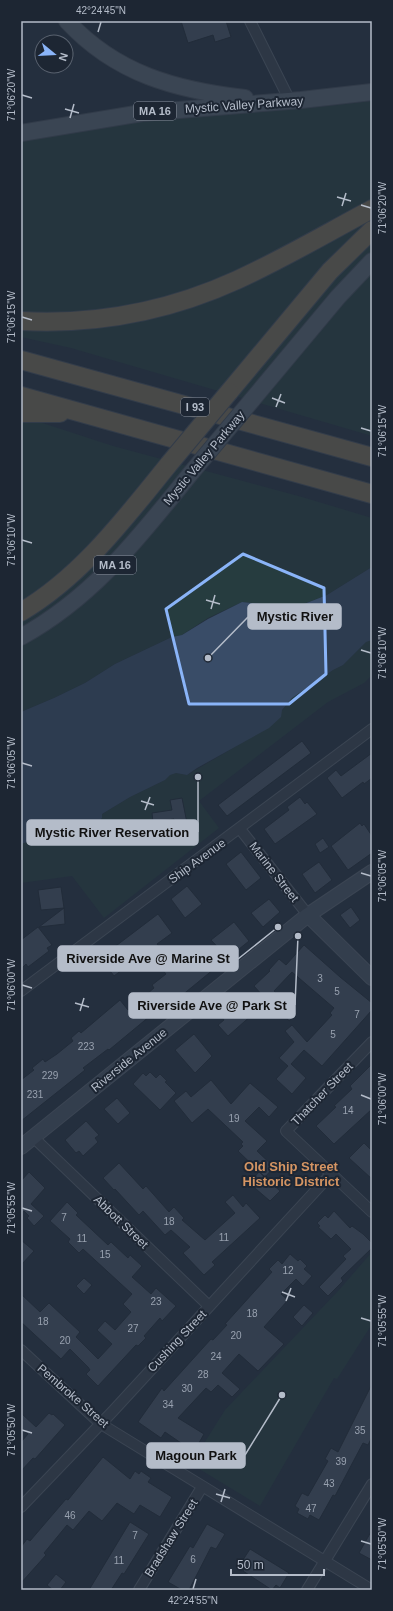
<svg xmlns="http://www.w3.org/2000/svg" width="393" height="1611" font-family="Helvetica,sans-serif">
	<rect width="100%" height="100%" fill="#242f3e"/>
	<path fill="#263c3f" d="M372,101V436L71,348L21,337V142C62,133 103,125 144,121C220,113 296,111 372,101Z
		M21,416L113,446L302,497L372,518V567L327,595L304,604L289,607L242,602L208,618L182,635L172,637L115,664L85,683L54,698L21,712Z
		M372,640V675L364,683L328,702L199,801L219,828L104,918L72,876L21,883V844L77,825L93,823L102,818V814L130,797L165,780L170,775L176,773L187,775L252,737L280,713L292,698L333,670L343,665L366,642Z
		M372,1252V1324L337,1379L334,1378L260,1506L191,1464L225,1410L339,1290Z"/>
	<path fill="#394c67" d="M372,567V640L366,642L343,665L333,670L292,698L282,710L281,717L269,728L197,768L187,775L176,773L170,775L165,780L130,797L102,814V818L99,821L77,825L21,844V712L54,698L85,683L115,664L172,637L182,635L208,619L242,602L289,607L304,604L327,595Z"/>
	<path fill="#455162" stroke="#1f2835" d="M181,21H226L231,37L215,42L213,35L188,43Z
		M302,741L311,753L227,816L218,805Z
		M372,753V778L364,784L363,782L342,798L327,778L336,770L341,776Z
		M300,797L305,804L307,802L317,814L275,844L264,829L289,810L287,807Z
		M182,798L188,828L177,830L174,819L153,822L152,813L172,810L170,800Z
		M360,823L362,826L364,824L372,836V853L348,870L331,846Z
		M323,838L329,847L320,853L315,844Z
		M241,852L261,878L246,890L226,864Z
		M319,862L332,880L315,893L302,874Z
		M187,886L202,904L185,918L171,899Z
		M61,887L64,908L41,910L38,890Z
		M269,899L280,912L263,927L251,913Z
		M351,907L360,920L350,928L340,915Z
		M64,908L65,924L39,927Z
		M158,914L172,933L157,944L172,963L195,947L214,969L153,1019L150,1016L109,1050L108,1049L83,1068L85,1070L21,1121V1080L34,1070L32,1068L43,1059L45,1062L57,1054L73,1041L71,1038L79,1031L81,1033L120,1000L128,1010L154,988L152,985L166,974L147,951L114,976L100,958Z
		M234,922L249,941L228,958L211,940Z
		M38,927L52,945L47,948L49,951L28,967L26,964L21,969V940Z
		M304,945L340,977L372,1003V1010L322,1066L304,1050L291,1064L306,1078L292,1094L276,1079L288,1066L279,1058L294,1042L285,1031L292,1025L307,1042L332,1015L330,1013L334,1008L292,972L274,991L297,1014L289,1021L275,1003L272,1006L254,986L270,971L269,970L279,959L286,965Z
		M240,999L253,1014L228,1036L218,1025L224,1020L221,1016Z
		M194,1034L212,1056L195,1073L175,1050Z
		M372,1064V1109L334,1144L316,1126L336,1107L334,1106L352,1089L350,1086Z
		M150,1072L156,1078L160,1074L167,1081L165,1082L176,1093L160,1110L133,1084L143,1073L146,1076Z
		M211,1080L231,1104L250,1083L278,1107L269,1117L259,1107L245,1121L267,1141L257,1151L274,1167L265,1177L238,1151L243,1146L241,1144L243,1142L208,1109L192,1123L174,1101L186,1091L191,1097Z
		M117,1098L130,1113L118,1124L104,1109Z
		M86,1121L99,1135L95,1138L98,1142L83,1156L79,1151L76,1153L65,1140Z
		M364,1143L372,1151V1179L349,1158Z
		M119,1163L143,1189L146,1186L169,1212L174,1207L184,1218L182,1220L205,1240L235,1213L225,1202L233,1195L243,1207L246,1203L260,1218L212,1262L215,1265L204,1275L183,1253L190,1247L171,1230L165,1235L143,1211L139,1215L115,1189L114,1190L103,1178Z
		M29,1172L45,1188L31,1204L44,1216L34,1226L27,1218L29,1216L24,1211L21,1214V1181Z
		M259,1172L280,1191L270,1201L249,1183Z
		M67,1202L78,1213L76,1215L108,1245L111,1242L128,1258L130,1255L142,1266L132,1277L151,1294L156,1288L176,1306L162,1321L160,1318L144,1336L146,1338L138,1346L136,1345L98,1386L86,1374L90,1370L88,1367L70,1349L61,1359L21,1322V1294L40,1312L49,1303L80,1332L76,1337L98,1359L112,1344L97,1330L105,1321L115,1330L131,1312L123,1304L132,1294L83,1249L79,1253L68,1242L70,1239L50,1221Z
		M334,1211L350,1228L352,1226L363,1234L372,1243V1248L341,1278L343,1281L328,1296L319,1287L346,1259L343,1256L351,1249L336,1234L331,1239L318,1227L320,1226L317,1223L325,1215L328,1218Z
		M21,1240L34,1251L21,1265Z
		M290,1254L298,1261L300,1259L307,1266L304,1269L312,1276L303,1286L296,1279L281,1294L288,1300L264,1327L284,1344L258,1371L239,1354L222,1373L240,1389L232,1397L218,1385L211,1392L206,1388L178,1418L204,1434L191,1457L177,1449L181,1443L165,1432L161,1438L138,1422L162,1388L164,1391L211,1339L213,1340L227,1325L225,1324L272,1272L269,1269L278,1260L282,1264Z
		M84,1278L92,1285L84,1294L76,1286Z
		M304,1305L313,1313L302,1326L293,1317Z
		M372,1384V1437L368,1445L363,1443L335,1496L333,1495L319,1520L310,1515L308,1519L297,1513L299,1509L295,1506L302,1493L308,1496L328,1461L325,1459L331,1448L338,1452Z
		M21,1413L36,1427L49,1413L52,1415L53,1414L65,1425L35,1459L33,1458L21,1471V1442L28,1434L21,1428Z
		M103,1457L130,1479L135,1471L139,1474L141,1471L151,1478L148,1482L172,1497L160,1517L140,1505L134,1514L117,1503L102,1521L89,1511L73,1530L67,1525L44,1553L46,1555L21,1583V1547L27,1539L30,1541L66,1499L68,1500Z
		M130,1522L149,1534L124,1574L122,1573L111,1590H89Z
		M207,1524L225,1534L216,1549L211,1547L189,1590H182L168,1582L190,1546L193,1548Z
		M372,1530V1560L359,1553Z
		M250,1549L289,1573L280,1588L276,1585L272,1590L243,1571L246,1567L241,1563Z
		M56,1574L66,1582L60,1590H53L47,1585Z"/>
	<g fill="none" stroke-linecap="round" stroke-linejoin="round">
		<g stroke="#565f6c" stroke-width="12">
			<path id="street" d="M250,21L290,101
				M240,829L308,915
				M21,991L372,729
				M372,1042L286,1131L372,1212
				M33,1137L209,1306
				M21,1350L101,1424L372,1590
				M21,1507L113,1411L331,1174
				M139,1590L202,1487
				M307,1590L372,1484"/>
		</g>
		<g stroke="#565f6c" stroke-width="16">
			<path id="secondary" d="M308,915L372,978
				M21,1147L308,915L372,872"/>
		</g>
		<g stroke="#414a57" stroke-width="18">
			<path id="primary" d="M67,21C116,74 176,90 245,98
				M21,133L142,113L301,100L372,92
				M252,400L338,297L372,261
				M21,637C95,596 139,537 191,473"/>
		</g>
		<g stroke="#434c59" stroke-width="20">
			<path id="highway" d="M21,321C95,325 169,311 237,280C283,259 327,233 372,209
				M21,360L372,457
				M229,392L330,271L372,230
				M21,396L372,494
				M21,413H60
				M21,612C82,576 125,518 169,464"/>
		</g>
		<use href="#street" stroke="#38414e" stroke-width="10"/>
		<use href="#secondary" stroke="#465061" stroke-width="14"/>
		<use href="#primary" stroke="#56606e" stroke-width="16"/>
		<use href="#highway" stroke="#746855" stroke-width="18"/>
		<g stroke="#414a57" stroke-width="18" stroke-linecap="butt">
			<path id="primary-bridge" d="M191,473L252,400"/>
		</g>
		<g stroke="#434c59" stroke-width="20" stroke-linecap="butt">
			<path id="highway-bridge" d="M169,464L229,392"/>
		</g>
		<use href="#primary-bridge" stroke="#56606e" stroke-width="16"/>
		<use href="#highway-bridge" stroke="#746855" stroke-width="18"/>
	</g>
	<path d="M0 0H393V1611H0ZM243,554L324,588L326,674L289,704H189L166,609Z" fill="#242f3e" fill-opacity=".55" fill-rule="evenodd"/>
	<path fill="none" stroke="#8ab4f8" stroke-width="3" stroke-linejoin="round" d="M243,554L324,588L326,674L289,704H189L166,609Z"/>
	<path fill="none" stroke="#b4bcc9" stroke-width="1.5" d="M98,32L101,22M22,95L32,98M65,109L79,113M70,118L74,104M337,197L351,201M361,205L371,208M342,206L346,193M22,317L32,320M272,398L285,403M276,407L281,394M361,428L371,431M22,540L32,543M206,600L220,604M211,609L215,595M361,650L371,653M22,763L32,766M141,801L154,805M145,810L150,797M361,873L371,876M22,985L32,988M75,1003L89,1007M80,1011L84,998M361,1095L371,1099M22,1208L32,1211M282,1292L295,1297M286,1301L291,1288M361,1318L371,1321M22,1430L32,1433M216,1494L230,1498M221,1502L225,1489M361,1541L371,1544M193,1589L196,1579"/>
	<g text-anchor="middle" stroke-width="4" stroke-linejoin="round" paint-order="stroke">
		<g font-size="10" fill="#98a1af">
			<text x="320" y="982">3</text>
			<text x="337" y="995">5</text>
			<text x="357" y="1018">7</text>
			<text x="333" y="1038">5</text>
			<text x="86" y="1050">223</text>
			<text x="50" y="1079">229</text>
			<text x="35" y="1098">231</text>
			<text x="348" y="1114">14</text>
			<text x="234" y="1122">19</text>
			<text x="64" y="1221">7</text>
			<text x="169" y="1225">18</text>
			<text x="224" y="1241">11</text>
			<text x="82" y="1242">11</text>
			<text x="105" y="1258">15</text>
			<text x="288" y="1274">12</text>
			<text x="156" y="1305">23</text>
			<text x="252" y="1317">18</text>
			<text x="43" y="1325">18</text>
			<text x="133" y="1332">27</text>
			<text x="236" y="1339">20</text>
			<text x="65" y="1344">20</text>
			<text x="216" y="1360">24</text>
			<text x="203" y="1378">28</text>
			<text x="187" y="1392">30</text>
			<text x="168" y="1408">34</text>
			<text x="360" y="1434">35</text>
			<text x="341" y="1465">39</text>
			<text x="329" y="1487">43</text>
			<text x="311" y="1512">47</text>
			<text x="70" y="1519">46</text>
			<text x="135" y="1539">7</text>
			<text x="193" y="1563">6</text>
			<text x="119" y="1564">11</text>
		</g>
		<g fill="#1d2633" stroke="#878f9c" stroke-width="1">
			<rect x="134" y="102" width="42" height="18" rx="3"/>
			<rect x="181" y="398" width="28" height="18" rx="3"/>
			<rect x="94" y="556" width="42" height="18" rx="3"/>
		</g>
		<g font-size="11" font-weight="bold" fill="#b4bcc9">
			<text x="155" y="115">MA 16</text>
			<text x="195" y="411">I 93</text>
			<text x="115" y="569">MA 16</text>
		</g>
		<g font-size="12" fill="#b4bcc9" stroke="#1d2633">
			<text transform="translate(244 105) rotate(-4)" y="4">Mystic Valley Parkway</text>
			<text transform="translate(204 458) rotate(-50)" y="4">Mystic Valley Parkway</text>
			<text transform="translate(197 861) rotate(-36)" y="4">Ship Avenue</text>
			<text transform="translate(274 872) rotate(52)" y="4">Marine Street</text>
			<text transform="translate(129 1060) rotate(-39)" y="4">Riverside Avenue</text>
			<text transform="translate(322 1094) rotate(-46)" y="4">Thatcher Street</text>
			<text transform="translate(121 1222) rotate(44)" y="4">Abbott Street</text>
			<text transform="translate(177 1341) rotate(-47)" y="4">Cushing Street</text>
			<text transform="translate(73 1396) rotate(41)" y="4">Pembroke Street</text>
			<text transform="translate(171 1538) rotate(-58)" y="4">Bradshaw Street</text>
		</g>
		<g font-size="13" font-weight="bold" fill="#d59563" stroke="#1d2633">
			<text x="291" y="1171">Old Ship Street<tspan x="291" dy="15">Historic District</tspan></text>
		</g>
	</g>
	<path fill="none" stroke="#b4bcc9" stroke-width="1.5" d="M208 658L248 617M198 777L198 832M278 927L238 959M298 936L295 1005M282 1395L245 1455"/>
	<g fill="#b4bcc9" stroke="#1d2633" stroke-width="1.5">
		<circle cx="208" cy="658" r="4"/>
		<circle cx="198" cy="777" r="4"/>
		<circle cx="278" cy="927" r="4"/>
		<circle cx="298" cy="936" r="4"/>
		<circle cx="282" cy="1395" r="4"/>
	</g>
	<g fill="#b4bcc9" stroke="#b4bcc9" stroke-width="1.5">
		<rect x="248" y="604" width="93" height="25" rx="4"/>
		<rect x="27" y="820" width="171" height="25" rx="4"/>
		<rect x="58" y="946" width="180" height="25" rx="4"/>
		<rect x="129" y="993" width="166" height="25" rx="4"/>
		<rect x="147" y="1443" width="98" height="25" rx="4"/>
	</g>
	<g font-size="13" text-anchor="middle" font-weight="bold" fill="#111">
		<text x="295" y="621">Mystic River</text>
		<text x="112" y="837">Mystic River Reservation</text>
		<text x="148" y="963">Riverside Ave @ Marine St</text>
		<text x="212" y="1010">Riverside Ave @ Park St</text>
		<text x="196" y="1460">Magoun Park</text>
	</g>
	<rect width="393" height="1611" fill="none" stroke="#1d2633" stroke-width="44"/>
	<g transform="translate(54 54) rotate(108)"><circle r="19" fill="#1d2633" stroke="#59626f"/>
	<path d="M0-3L7 15L0 10L-7 15Z" fill="#8ab4f8"/>
	<text y="-6" font-size="11" font-weight="bold" text-anchor="middle" fill="#b4bcc9">N</text>
	</g>
	<path d="M231 1569v6h93v-6" fill="none" stroke="#b4bcc9" stroke-width="2"/>
	<text x="237" y="1569" font-size="12" fill="#b4bcc9" stroke="#1d2633" stroke-width="3" paint-order="stroke">50 m</text>
	<rect x="22" y="22" width="349" height="1567" fill="none" stroke="#b4bcc9" stroke-width="1.5"/>
	<g font-size="10" text-anchor="middle" fill="#b4bcc9">
		<text x="101" y="14">42°24'45"N</text>
		<text transform="translate(11 95) rotate(-90)" y="4">71°06'20"W</text>
		<text transform="translate(382 208) rotate(-90)" y="4">71°06'20"W</text>
		<text transform="translate(11 317) rotate(-90)" y="4">71°06'15"W</text>
		<text transform="translate(382 431) rotate(-90)" y="4">71°06'15"W</text>
		<text transform="translate(11 540) rotate(-90)" y="4">71°06'10"W</text>
		<text transform="translate(382 653) rotate(-90)" y="4">71°06'10"W</text>
		<text transform="translate(11 763) rotate(-90)" y="4">71°06'05"W</text>
		<text transform="translate(382 876) rotate(-90)" y="4">71°06'05"W</text>
		<text transform="translate(11 985) rotate(-90)" y="4">71°06'00"W</text>
		<text transform="translate(382 1099) rotate(-90)" y="4">71°06'00"W</text>
		<text transform="translate(11 1208) rotate(-90)" y="4">71°05'55"W</text>
		<text transform="translate(382 1321) rotate(-90)" y="4">71°05'55"W</text>
		<text transform="translate(11 1430) rotate(-90)" y="4">71°05'50"W</text>
		<text transform="translate(382 1544) rotate(-90)" y="4">71°05'50"W</text>
		<text x="193" y="1604">42°24'55"N</text>
	</g>
</svg>
